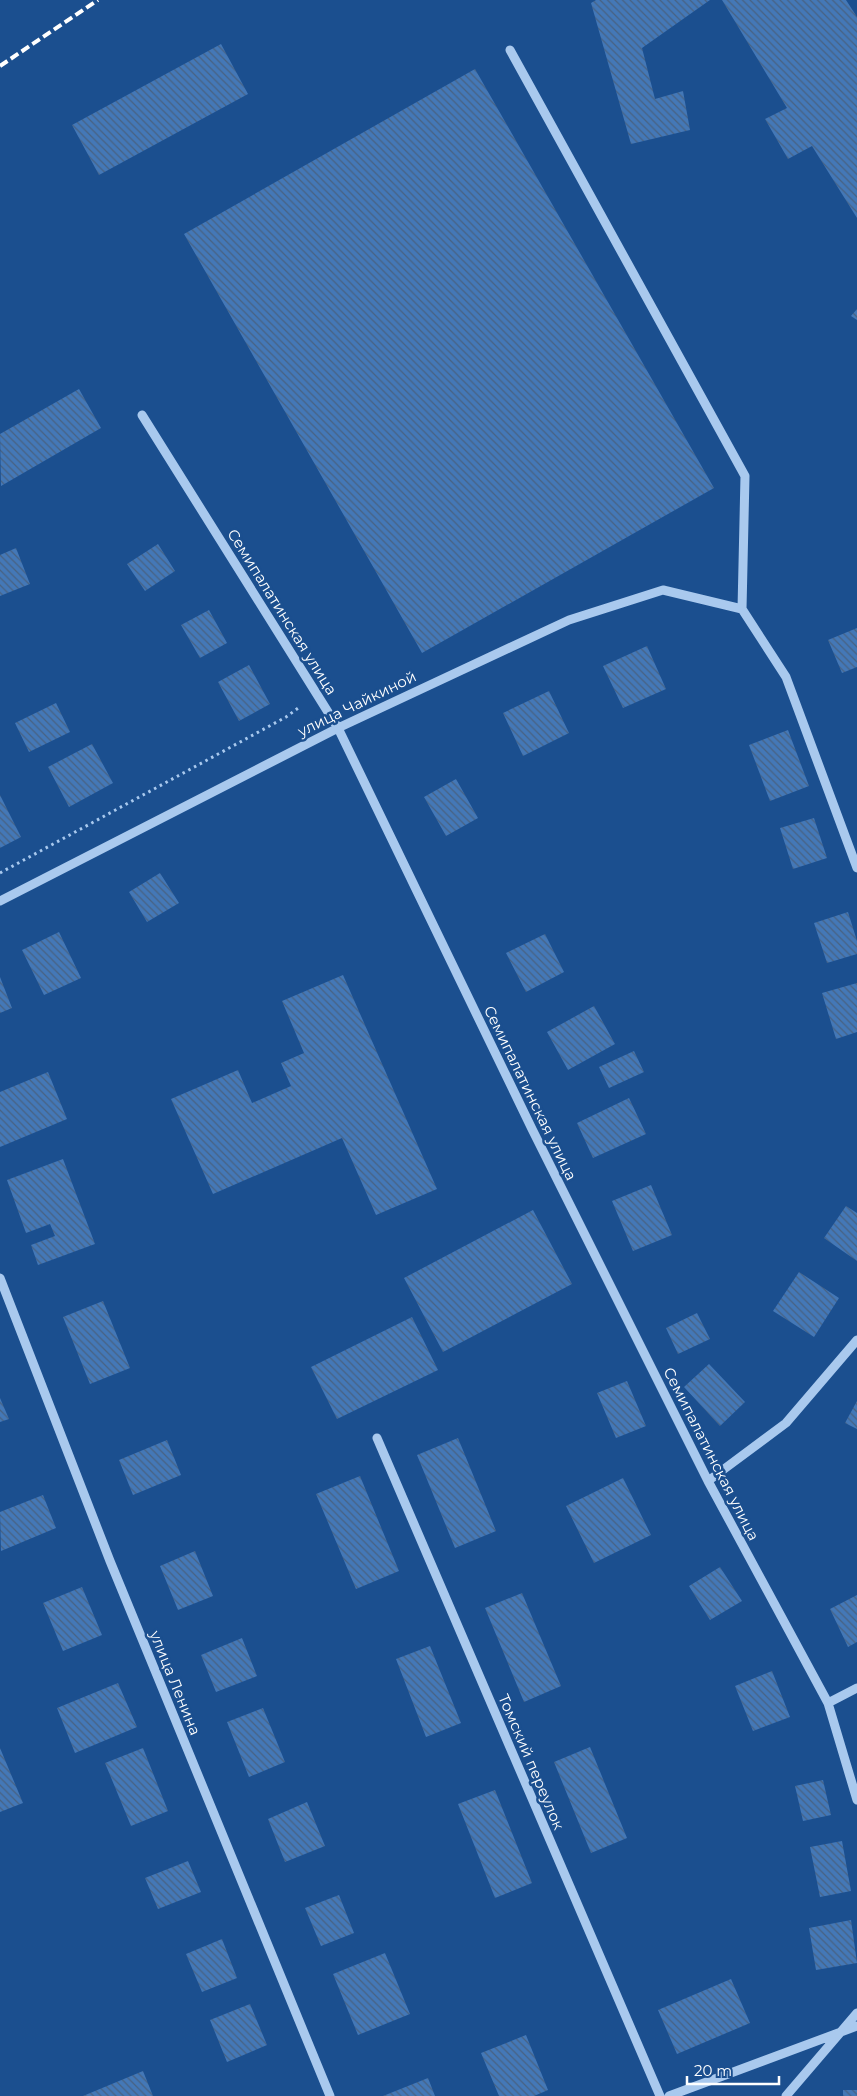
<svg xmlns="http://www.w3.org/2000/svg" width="857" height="2096" font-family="Montserrat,sans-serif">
	<defs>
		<pattern id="building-back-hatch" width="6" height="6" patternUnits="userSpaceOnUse" patternTransform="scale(1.25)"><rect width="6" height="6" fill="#4478b7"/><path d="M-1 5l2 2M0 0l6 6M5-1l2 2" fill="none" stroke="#486282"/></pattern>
	</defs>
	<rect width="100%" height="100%" fill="#1b4f8f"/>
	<path fill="url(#building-back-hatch)" d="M596,0H710L642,48L655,99L683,91L690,130L631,144L591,3Z
		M722,0H846L857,17V218L812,146L788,159L765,119L787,108Z
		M221,44L248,94L99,175L72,125Z
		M475,69L714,488L422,653L184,234Z
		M857,309V320L851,316Z
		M79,389L101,428L1,486L0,434Z
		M158,544L175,571L145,591L127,564Z
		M16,548L30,584L0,596V555Z
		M209,610L227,643L200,658L181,625Z
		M857,628V667L842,673L828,640Z
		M647,646L666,689L623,708L603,666Z
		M249,665L270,704L239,721L218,682Z
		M549,691L569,733L523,756L503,713Z
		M56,703L70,732L29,752L15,723Z
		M788,730L809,786L770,801L749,745Z
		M92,744L113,783L69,807L48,767Z
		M456,779L478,818L446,836L424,797Z
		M0,795L21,837L0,848Z
		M814,818L827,858L793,869L780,828Z
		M160,873L179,903L147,922L129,892Z
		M848,912L857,941V954L827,963L814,923Z
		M59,932L81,978L44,995L22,950Z
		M545,934L564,972L526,992L506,953Z
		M343,975L437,1189L376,1215L342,1138L213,1194L171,1099L238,1070L252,1103L291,1086L281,1063L304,1053L282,1001Z
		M0,977L12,1008L0,1013Z
		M857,983V1032L836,1039L822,993Z
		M594,1006L615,1044L568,1070L547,1032Z
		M634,1051L644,1072L609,1088L599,1067Z
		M48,1072L67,1119L0,1147V1092Z
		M629,1098L646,1134L593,1158L577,1123Z
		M63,1159L95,1244L38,1265L31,1245L55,1236L50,1224L26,1233L7,1180Z
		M651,1185L672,1235L633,1251L612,1201Z
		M846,1206L857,1213V1261L824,1238Z
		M533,1210L572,1284L443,1352L404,1278Z
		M799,1272L839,1298L814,1337L773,1311Z
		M103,1301L130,1368L90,1384L63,1317Z
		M697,1313L710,1339L678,1354L666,1328Z
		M412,1317L438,1370L337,1419L311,1367Z
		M709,1364L745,1402L720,1426L684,1387Z
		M627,1381L646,1426L616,1438L597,1393Z
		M0,1398L9,1419L0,1422Z
		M857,1401V1429L845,1423Z
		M458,1438L496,1531L455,1548L417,1455Z
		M167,1440L181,1475L133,1495L119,1460Z
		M360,1476L399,1571L356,1589L316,1494Z
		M623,1478L651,1535L594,1563L566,1506Z
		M43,1495L56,1528L1,1551L0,1512Z
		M195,1551L213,1596L178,1610L160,1566Z
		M720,1567L742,1601L710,1620L689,1586Z
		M82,1587L102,1635L63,1651L43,1603Z
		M522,1593L561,1686L524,1702L485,1608Z
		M857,1595V1642L848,1647L830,1609Z
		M242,1638L257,1676L216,1692L201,1655Z
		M430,1646L461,1723L426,1737L396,1659Z
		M772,1671L790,1717L753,1731L735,1686Z
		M118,1683L137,1727L75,1753L57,1708Z
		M263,1708L285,1762L249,1777L227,1722Z
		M590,1747L627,1838L591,1853L554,1762Z
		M0,1748L23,1803L0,1812Z
		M143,1748L168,1811L131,1826L105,1763Z
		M823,1780L831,1815L803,1821L795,1786Z
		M495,1790L532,1883L495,1898L458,1804Z
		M307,1802L325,1846L285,1862L268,1819Z
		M842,1841L851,1891L820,1897L810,1847Z
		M188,1861L201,1892L158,1909L145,1878Z
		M339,1895L354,1933L321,1946L305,1908Z
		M851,1920L857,1963L816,1970L809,1928Z
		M222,1939L237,1978L202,1992L186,1954Z
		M385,1953L410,2014L358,2035L333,1974Z
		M731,1979L750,2023L677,2054L658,2010Z
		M250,2004L267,2045L227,2062L210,2020Z
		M526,2035L548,2090L534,2096H499L481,2053Z
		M143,2071L153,2096H83Z
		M428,2078L435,2096H383Z
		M843,2090H857V2096H843Z"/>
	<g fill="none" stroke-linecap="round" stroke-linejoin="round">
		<path stroke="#a9c9ee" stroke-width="3" stroke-dasharray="2.5 4" stroke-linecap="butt" d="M0,873L286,717L301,706"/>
		<path stroke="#a9c9ee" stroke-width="9" d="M510,50L745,476L742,609
			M142,415L338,728L532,1129L708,1481L828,1703L857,1800
			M742,609L786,677L857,868
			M0,901L338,728L569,620L663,590L742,609
			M0,1278L110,1561L330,2096
			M377,1438L660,2096
			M708,1481L786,1423L857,1340
			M828,1703L857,1688
			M669,2096L857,2026
			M786,2096L857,2013"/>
		<path stroke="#fff" stroke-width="4" stroke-dasharray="9 4" stroke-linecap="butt" d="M0,66L98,0"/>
	</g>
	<g text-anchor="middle" stroke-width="5" stroke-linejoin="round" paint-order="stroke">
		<g font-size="15" fill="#fff" stroke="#1b4f8f">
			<text transform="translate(282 612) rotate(58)" y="5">Семипалатинская улица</text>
			<text transform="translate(357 704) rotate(-26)" y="5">улица Чайкиной</text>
			<text transform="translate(530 1093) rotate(64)" y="5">Семипалатинская улица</text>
			<text transform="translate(711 1454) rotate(63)" y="5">Семипалатинская улица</text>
			<text transform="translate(175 1683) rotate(68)" y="5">улица Ленина</text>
			<text transform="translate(531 1762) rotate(67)" y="5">Томский переулок</text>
		</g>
	</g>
	<path d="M687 2076v8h92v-8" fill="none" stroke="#ffffff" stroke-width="2.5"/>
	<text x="694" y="2076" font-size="15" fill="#ffffff" stroke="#1b4f8f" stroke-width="4" paint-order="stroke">20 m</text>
</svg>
